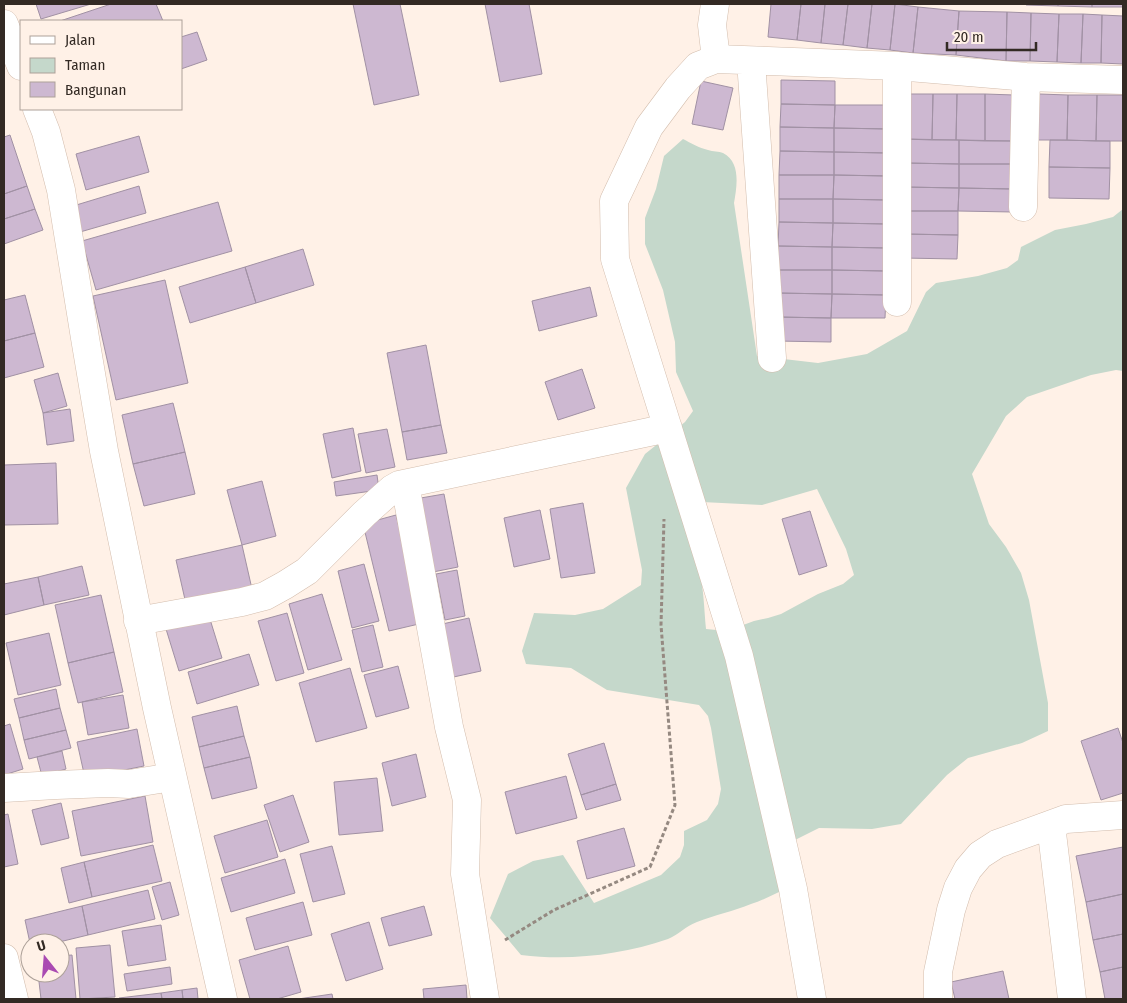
<svg xmlns="http://www.w3.org/2000/svg" width="1127" height="1003" font-family="'Fira Sans Condensed',sans-serif">
	<rect width="100%" height="100%" fill="#fff1e7"/>
	<path fill="#c5d8cb" fill-rule="evenodd" d="M683,139C691,143 699,148 708,150C713,152 719,151 723,153C741,162 737,186 734,203L757,356L818,363L867,354L907,331L926,292L936,283L978,276L1007,268L1018,260L1021,247L1055,230L1086,224L1113,217L1123,209V371L1116,370L1091,375L1027,397L1006,416L972,474L989,524L1006,547L1021,573L1029,600L1048,703V731L1022,743L968,758L947,775L901,824L872,829L819,828L795,840L782,865L779,892C770,896 761,901 751,904C734,911 715,915 697,922C686,926 678,935 668,939C621,955 570,961 521,955L490,918L508,874L533,861L563,855L594,903L661,875L680,857L684,845V831L707,820L718,804L721,789L711,728L708,716L699,705L607,690L571,668L526,664L522,651L534,613L575,615L603,609L641,585L642,570L626,488L645,454L685,422L693,411L676,372L675,342L663,290L645,244V218L656,189L664,156ZM817,489L846,549L854,575L843,584L818,594L781,614L768,618L754,621L727,631L706,629C704,609 704,589 699,570C694,552 685,538 684,518L702,502L762,505Z"/>
	<path fill="#cdb8d1" stroke="#a191a4" d="M36,4H91L41,19Z
		M111,4H156L163,21H60Z
		M353,4H400L419,95L374,105Z
		M485,4H529L542,74L500,82Z
		M771,4H801L797,40L768,37Z
		M801,4H825L821,43L797,40Z
		M825,4H848L843,45L821,43Z
		M848,4H872L867,48L843,45Z
		M872,4H895L890,50L867,48Z
		M895,4L918,7L913,53L890,50Z
		M1026,4H1058V6L1026,5Z
		M1058,4H1092V7L1058,6Z
		M1092,4H1123V7H1092Z
		M918,7L959,11L956,55L913,53Z
		M959,11L1007,12L1006,61L956,55Z
		M1007,12L1031,13L1030,61H1006Z
		M1031,13L1059,14L1057,62L1030,61Z
		M1059,14H1083L1081,63L1057,62Z
		M1083,14L1102,15L1101,63H1081Z
		M1102,15L1123,16V64L1101,63Z
		M197,32L207,60L181,69V37Z
		M781,80L835,81V105L781,104Z
		M701,81L733,88L723,130L692,124Z
		M906,94H933L932,140L905,139Z
		M933,94H957L956,140H932Z
		M957,94H985V141L956,140Z
		M985,94L1014,95V141H985Z
		M1039,94L1068,95L1067,140H1038Z
		M1068,95H1097L1096,141L1067,140Z
		M1097,95H1123V141H1096Z
		M781,104L835,105L834,128L780,127Z
		M835,105H889V129L834,128Z
		M780,127L834,128V152L780,151Z
		M834,128L889,129L888,153L834,152Z
		M10,135L27,186L4,194V137Z
		M139,136L149,172L86,190L76,154Z
		M905,139L959,140V164L905,163Z
		M959,140L1014,141L1013,164H959Z
		M1050,140L1110,141V168L1049,167Z
		M780,151L834,152V175H779Z
		M834,152L888,153V176L834,175Z
		M905,163L959,164V188L904,187Z
		M959,164H1013V189L959,188Z
		M1049,167L1110,168L1109,199L1049,198Z
		M779,175H834L833,199H779Z
		M834,175L888,176L887,200L833,199Z
		M27,186L35,209L4,219V194Z
		M139,186L146,213L80,232L73,206Z
		M904,187L959,188L958,211H904Z
		M959,188L1013,189V212L958,211Z
		M779,199H833V223L779,222Z
		M833,199L887,200V224L833,223Z
		M218,202L232,251L96,290L82,241Z
		M35,209L43,230L4,244V219Z
		M904,211H958V235L904,234Z
		M779,222L833,223L832,247L778,246Z
		M833,223L887,224V248L832,247Z
		M904,234L958,235L957,259L903,258Z
		M778,246L832,247V270H778Z
		M832,247L887,248L886,271L832,270Z
		M303,249L314,285L256,303L245,267Z
		M245,267L256,303L190,323L179,287Z
		M778,270H832V294L777,293Z
		M832,270L886,271V295L832,294Z
		M165,280L188,383L116,400L93,296Z
		M590,287L597,316L539,331L532,301Z
		M777,293L832,294L831,318L777,317Z
		M832,294L886,295L885,318H831Z
		M25,295L35,333L4,341V300Z
		M777,317L831,318V342L777,341Z
		M35,333L44,367L4,378V341Z
		M426,345L441,425L402,432L387,353Z
		M582,369L595,408L558,420L545,382Z
		M58,373L67,406L43,413L34,380Z
		M173,403L185,452L133,464L122,415Z
		M70,409L74,441L47,445L43,413Z
		M441,425L447,453L407,460L402,432Z
		M353,428L361,471L332,478L323,434Z
		M387,429L395,467L366,473L358,434Z
		M185,452L195,494L144,506L133,464Z
		M56,463L58,524L4,525V465Z
		M377,475L379,490L336,496L334,482Z
		M262,481L276,536L242,545L227,490Z
		M444,494L458,567L423,574L409,500Z
		M583,503L595,573L561,578L550,509Z
		M540,510L550,559L514,567L504,518Z
		M810,511L827,566L799,575L782,519Z
		M396,515L423,623L389,631L363,524Z
		M242,545L252,589L186,604L176,560Z
		M364,564L379,621L352,628L338,571Z
		M82,566L89,595L44,605L38,577Z
		M457,570L465,616L445,620L436,574Z
		M38,577L44,605L4,615V584Z
		M322,594L342,660L308,670L289,604Z
		M101,595L114,652L68,663L55,605Z
		M287,613L304,673L276,681L258,621Z
		M209,616L222,658L179,671L166,629Z
		M469,618L481,671L449,678L438,625Z
		M373,625L383,667L362,672L352,630Z
		M49,633L61,685L18,695L6,643Z
		M114,652L123,692L78,703L68,663Z
		M249,654L259,685L197,704L188,672Z
		M398,666L409,708L376,717L364,675Z
		M350,668L367,728L316,742L299,683Z
		M56,689L60,708L19,718L14,699Z
		M123,695L129,728L88,735L82,702Z
		M237,706L244,736L199,747L192,717Z
		M60,708L66,730L24,740L19,718Z
		M10,724L23,769L4,775V726Z
		M1118,728L1123,743V793L1101,800L1081,741Z
		M137,729L144,766L85,778L77,742Z
		M66,730L71,748L29,759L24,740Z
		M244,736L250,757L204,768L199,747Z
		M604,743L616,784L581,795L568,754Z
		M62,751L66,769L42,776L37,757Z
		M416,754L426,797L392,806L382,763Z
		M250,757L257,788L212,799L204,768Z
		M566,776L577,818L516,834L505,792Z
		M377,778L383,831L339,835L334,782Z
		M616,784L621,800L586,810L581,795Z
		M293,795L309,842L280,852L264,805Z
		M145,796L153,842L81,856L72,811Z
		M61,803L69,838L41,845L32,810Z
		M8,814L18,864L4,867V815Z
		M267,820L278,857L225,873L214,836Z
		M624,828L635,866L587,879L577,841Z
		M153,845L162,881L92,897L84,862Z
		M332,846L345,894L313,902L300,854Z
		M1123,847V894L1086,902L1076,856Z
		M285,859L295,893L231,912L221,878Z
		M84,862L92,897L69,903L61,868Z
		M170,882L179,915L162,920L152,887Z
		M148,890L155,919L88,935L82,906Z
		M1123,894V934L1093,940L1086,902Z
		M303,902L312,935L255,950L246,918Z
		M82,906L88,935L55,943H30L25,920Z
		M424,906L432,935L389,946L381,918Z
		M369,922L383,969L346,981L331,934Z
		M161,925L166,960L128,966L122,931Z
		M1123,934V967L1100,972L1093,940Z
		M110,945L115,997L80,999L76,948Z
		M288,946L301,992L277,999H250L239,960Z
		M72,955L76,999H41L38,973H60V956Z
		M170,967L172,984L127,991L124,974Z
		M1123,967V999H1105L1100,972Z
		M1003,971L1009,999H955L951,982Z
		M466,985L467,999H424L423,989Z
		M197,988L198,999H183L182,990Z
		M182,990L183,999H162L161,993Z
		M161,993L162,999H119V998Z
		M332,994L333,999H298Z"/>
	<g fill="none" stroke-linecap="round" stroke-linejoin="round">
		<g stroke="#d3bdad" stroke-width="29">
			<path id="street" d="M715,4L712,25L716,59L897,66L1026,77L1123,80
				M716,59L698,66L678,88L649,127L614,201L615,259L739,656L793,889L812,999
				M751,61L772,358
				M897,66V302
				M1023,207L1026,77
				M405,484L449,727L467,800L465,874L485,999
				M138,621L242,602L265,596L285,585L307,571L364,514L392,489L399,485L668,428
				M4,788L56,785L108,783L129,784L172,777
				M1051,825L1072,999
				M4,958L14,999
				M938,999V972L951,910L958,888L968,869L980,855L997,844L1066,819L1123,815"/>
		</g>
		<g stroke="#d3bdad" stroke-width="29">
			<path id="secondary" d="M4,24L21,66
				M37,109L46,132L61,190L85,338L104,451L157,708L223,999"/>
		</g>
		<path stroke="#958981" stroke-width="3" stroke-dasharray="4 2.5" stroke-linecap="butt" d="M505,940L554,910L650,867L675,805L661,625L664,519"/>
		<use href="#street" stroke="#fff" stroke-width="28"/>
		<use href="#secondary" stroke="#fff" stroke-width="28"/>
	</g>
	<rect width="1127" height="1003" fill="none" stroke="#332a24" stroke-width="10"/>
	<rect x="20" y="20" width="162" height="90" fill="#fff1e7" stroke="#ada199"/>
	<rect x="30" y="36" width="25" height="8" fill="#ffffff" stroke="#ada199"/>
	<text x="65" y="45" font-size="15" fill="#332a24">Jalan</text>
	<rect x="30" y="58" width="25" height="15" fill="#c5d8cb" stroke="#ada199"/>
	<text x="65" y="70" font-size="15" fill="#332a24">Taman</text>
	<rect x="30" y="82" width="25" height="15" fill="#cdb8d1" stroke="#ada199"/>
	<text x="65" y="95" font-size="15" fill="#332a24">Bangunan</text>
	<g transform="translate(45 958) rotate(343)"><circle r="24" fill="#fff1e7" stroke="#ada199"/>
	<path d="M0-4L9 19L0 12L-9 19Z" fill="#aa4ab2"/>
	<text y="-8" font-size="14" font-weight="bold" text-anchor="middle" fill="#332a24">U</text>
	</g>
	<path d="M947 42v8h89v-8" fill="none" stroke="#332a24" stroke-width="2.5"/>
	<text x="954" y="42" font-size="15" fill="#332a24" stroke="#fff1e7" stroke-width="4" paint-order="stroke">20 m</text>
</svg>
